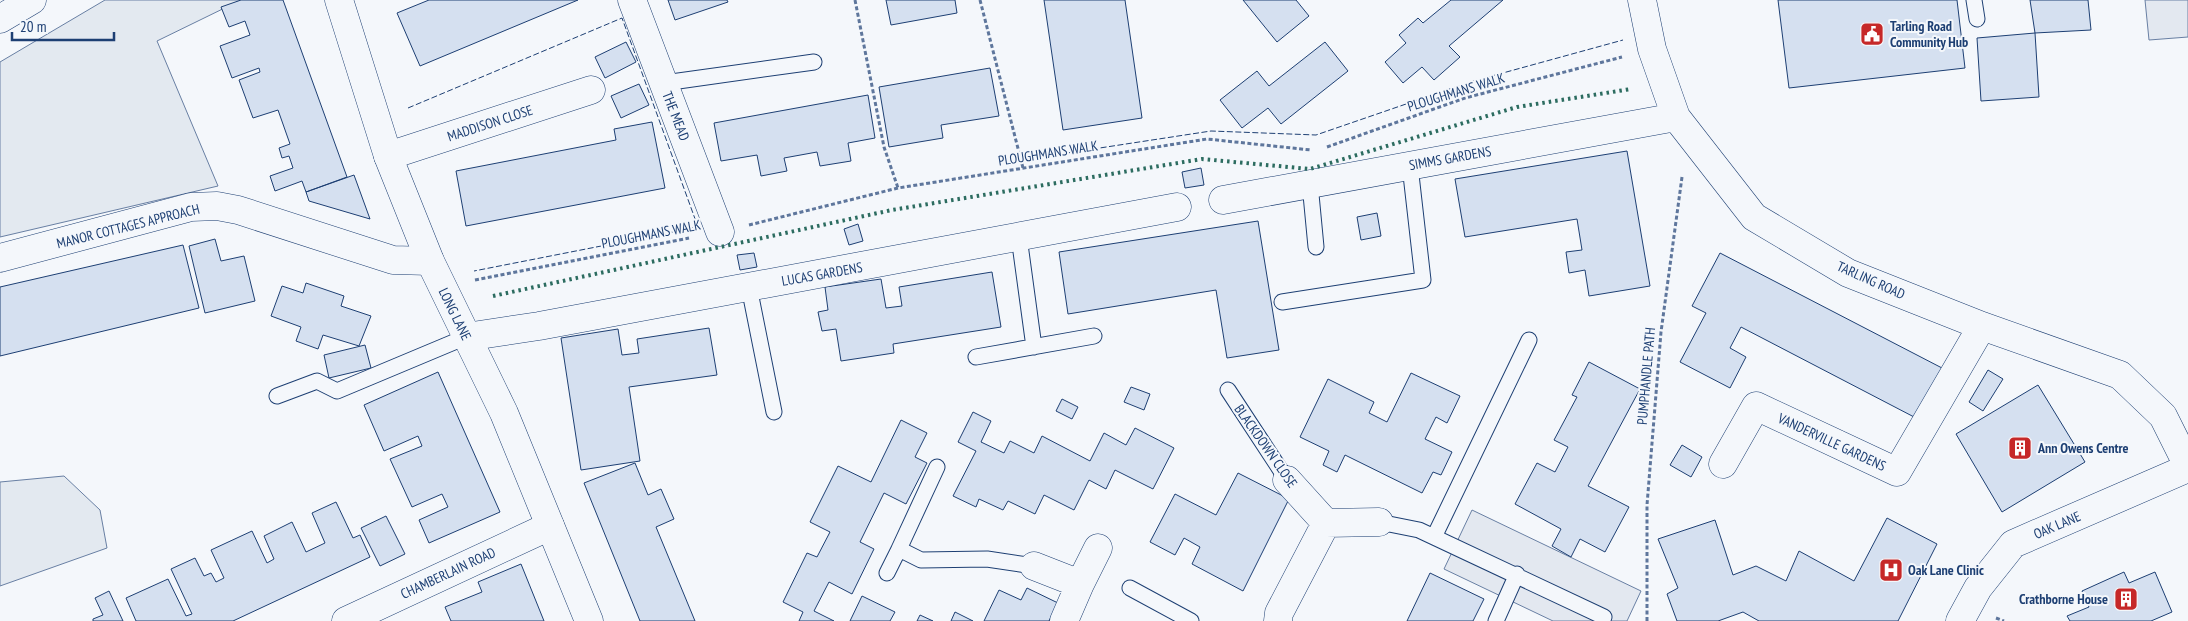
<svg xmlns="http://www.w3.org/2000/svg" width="2188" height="621" font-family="'PT Sans Narrow',sans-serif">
	<rect width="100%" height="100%" fill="#f4f7fb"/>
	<path fill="#e3e9f0" stroke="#687fa3" d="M105,0H241L157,41L218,186L0,237V62Z
		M64,476L100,510L107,548L0,586V482Z"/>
	<path fill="#e3e8f0" stroke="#687fa3" d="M2145,0H2188V37L2149,40Z
		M1472,510L1641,591L1627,621H1553L1444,569Z"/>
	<path fill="#d5e0f0" stroke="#1d3f73" d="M241,0H283L347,177L306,192L302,181L275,191L270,176L293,168L289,156L282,158L279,148L290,144L278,110L253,118L239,80L260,72L259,68L232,78L220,46L250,35L245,21L229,27L221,7Z
		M429,0H578L420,66L397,13Z
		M668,0H727L728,2L675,20Z
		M886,0H955L957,13L891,25Z
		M1044,0H1125L1142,118L1063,130Z
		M1243,0H1296L1309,16L1277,42Z
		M1451,0H1503L1449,46L1460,57L1434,80L1422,67L1403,83L1385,62L1406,43L1399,35L1418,18L1423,23Z
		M1778,0H1957L1965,68L1789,88Z
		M2030,0H2088L2091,30L2035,33Z
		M2035,33L2039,97L1981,101L1977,38Z
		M626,42L636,62L605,78L595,57Z
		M1325,42L1348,71L1281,124L1268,108L1242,128L1220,100L1257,71L1269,86Z
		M990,68L999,116L941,125L943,138L889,147L879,87Z
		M639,84L649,105L621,118L611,96Z
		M868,95L875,138L848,143L851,161L820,166L817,152L784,158L787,171L761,176L757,155L721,161L714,123Z
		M652,122L665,188L466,226L456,171L616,140L614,129Z
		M1627,151L1650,286L1589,296L1585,270L1569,273L1566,252L1582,250L1577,219L1465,237L1455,179Z
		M1201,168L1204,185L1185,188L1182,172Z
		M354,175L370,219L309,201L306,192Z
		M1377,213L1381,236L1361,240L1357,217Z
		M1258,221L1279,350L1227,358L1216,290L1068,314L1059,252Z
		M858,224L863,241L849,245L844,229Z
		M215,239L221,261L244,256L255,301L205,313L189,246Z
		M183,245L199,308L0,356V287Z
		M754,253L757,267L740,270L737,255Z
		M1720,253L1942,368L1916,418L1741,327L1730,348L1746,357L1730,388L1680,362L1706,313L1692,306Z
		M992,272L1001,327L893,344L894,353L841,361L836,329L822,331L818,312L828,310L825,287L881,279L886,308L902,306L899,287Z
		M306,283L344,296L341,306L371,316L359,346L323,335L318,349L296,341L301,327L271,316L282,286L303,293Z
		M709,328L717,375L629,387L640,461L581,470L561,338L618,329L622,355L639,353L637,339Z
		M365,345L371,368L329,378L324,355Z
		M1589,362L1640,389L1588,486L1629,507L1605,552L1580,539L1571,557L1552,546L1561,529L1515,504L1537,463L1555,472L1568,447L1554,440L1577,397L1572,395Z
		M1988,370L2003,379L1983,411L1969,402Z
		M438,372L500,512L429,543L419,520L448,507L442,494L412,507L390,459L422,446L418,436L384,451L364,405Z
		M1411,373L1460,396L1447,423L1436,417L1425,439L1452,452L1441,475L1433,472L1422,493L1345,455L1337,472L1323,465L1329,451L1300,437L1328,379L1374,402L1369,413L1387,422Z
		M2038,385L2085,462L2002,512L1956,434Z
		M1131,387L1150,394L1144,410L1124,402Z
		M1062,399L1078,407L1072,419L1056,411Z
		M973,412L991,421L981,442L1004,453L1010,441L1034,453L1042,436L1090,461L1104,433L1126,445L1135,428L1174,448L1153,489L1115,470L1106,489L1089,480L1074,510L1044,495L1035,514L1008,501L1003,510L979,499L976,507L953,496L976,451L958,442Z
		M901,420L927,433L915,457L927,463L906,504L884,493L860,542L874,549L852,594L829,582L814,611L834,621H799L803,612L783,602L807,553L817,557L830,532L810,522L838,466L871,482Z
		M1682,445L1702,457L1691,477L1670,465Z
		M635,463L648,495L661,489L674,519L656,527L695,621H640L584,483Z
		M1238,473L1289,499L1243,591L1192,564L1200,547L1184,538L1175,555L1150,542L1175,494L1216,515Z
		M336,502L353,538L360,535L370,557L233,621H136L126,598L168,579L186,616L192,614L171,569L195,558L204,576L211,573L216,582L224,578L211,550L252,531L267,563L274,559L264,536L292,522L306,552L325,543L312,513Z
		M386,516L405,554L380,566L361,528Z
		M1887,518L1937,544L1898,621H1759L1743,612L1718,621H1677L1667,594L1678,588L1658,539L1715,520L1733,575L1756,566L1786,581L1799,551L1854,581Z
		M521,564L544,621H451L445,607L482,592L478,582Z
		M2124,572L2129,583L2155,572L2172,612L2151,621H2070L2067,616L2089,607L2082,591Z
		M1430,573L1484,599L1473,621H1407Z
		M1027,588L1058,603L1049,621H984L999,590L1021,600Z
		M109,591L123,621H93V619L103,615L95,598Z
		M862,596L895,612L890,621H850Z
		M955,612L973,621H951Z
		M920,615L933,621H917Z"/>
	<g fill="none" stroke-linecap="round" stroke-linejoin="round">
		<g stroke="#1d3f73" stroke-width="17">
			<path id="service" d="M1974,0L1977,19
				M664,83L814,62
				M1310,184L1316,247
				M1019,237L1034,347
				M749,287L774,412
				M1282,302L1423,280L1410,166
				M976,357L1094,336
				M1228,390L1287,480
				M277,396L317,381L337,391L466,337
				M937,467L899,549L921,560L987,559L1034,566
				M1379,522L1419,530L1604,617
				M1434,537L1529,340
				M887,573L899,549
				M1130,588L1191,621
				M1496,621L1517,574"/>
		</g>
		<g stroke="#1d3f73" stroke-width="29">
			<path id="minor" d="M632,0L720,232
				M1642,0L1652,49L1676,117L1754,217L1848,273L1982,326L2120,375L2163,416L2188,466
				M388,156L591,90
				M1223,200L1676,117
				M0,258L191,207L217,206L238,210L393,260L430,261
				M466,337L539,326L1177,207
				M1723,464L1756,406L1897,472L1982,326
				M1287,480L1326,523L1379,522
				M1034,566L1080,584L1064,621
				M1080,584L1098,548
				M346,621L550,526
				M1278,621L1279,613L1326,523
				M1960,621L1978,588L2013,544L2188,468"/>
		</g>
		<g stroke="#1d3f73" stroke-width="29">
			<path id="tertiary" d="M339,0L388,156L430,261L504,413L589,621"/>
		</g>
		<g stroke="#1d3f73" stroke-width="29">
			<path id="trunk" d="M0,19L32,0"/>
		</g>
		<path stroke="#5e769c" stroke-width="3" stroke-dasharray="4 2.5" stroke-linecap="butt" d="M855,0L884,147L898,188
			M980,0L1023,168
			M1327,147L1465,98L1622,57
			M749,225L898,188L1207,139L1311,150
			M475,280L689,238
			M1996,618L2004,621
			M1647,621V505L1661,332L1682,177"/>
		<use href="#service" stroke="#f4f7fb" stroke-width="15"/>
		<use href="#minor" stroke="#f4f7fb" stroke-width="28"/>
		<use href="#tertiary" stroke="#f4f7fb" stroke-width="28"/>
		<use href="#trunk" stroke="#f4f7fb" stroke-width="28"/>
		<path stroke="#2c6c60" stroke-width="4" stroke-dasharray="2.5 4" stroke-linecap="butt" d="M493,296L892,210L1202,159L1310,169L1517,107L1631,89"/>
		<path stroke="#1d3f73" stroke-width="1" stroke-dasharray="6 2.5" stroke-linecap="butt" d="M408,108L622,18L698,227L474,271
			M1067,153L1211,131L1316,135L1470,82L1623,40"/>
	</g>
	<defs>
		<g id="civic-square" transform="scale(1.25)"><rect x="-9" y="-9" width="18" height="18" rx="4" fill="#c62828" stroke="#f4f7fb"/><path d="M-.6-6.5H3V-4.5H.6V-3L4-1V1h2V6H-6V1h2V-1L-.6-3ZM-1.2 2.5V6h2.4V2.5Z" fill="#fff"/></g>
		<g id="building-square" transform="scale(1.25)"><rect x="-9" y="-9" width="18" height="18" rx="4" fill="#c62828" stroke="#f4f7fb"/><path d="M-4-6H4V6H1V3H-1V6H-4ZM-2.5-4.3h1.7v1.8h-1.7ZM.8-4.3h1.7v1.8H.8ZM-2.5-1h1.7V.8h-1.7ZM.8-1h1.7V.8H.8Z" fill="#fff"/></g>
		<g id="hospital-square" transform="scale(1.25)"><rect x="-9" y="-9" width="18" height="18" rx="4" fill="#c62828" stroke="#f4f7fb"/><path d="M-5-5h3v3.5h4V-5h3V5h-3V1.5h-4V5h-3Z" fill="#fff"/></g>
	</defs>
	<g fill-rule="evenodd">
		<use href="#civic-square" x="1872" y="34"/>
		<use href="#building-square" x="2020" y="448"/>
		<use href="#hospital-square" x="1891" y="570"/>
		<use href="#building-square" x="2126" y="599"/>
	</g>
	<g text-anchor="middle" stroke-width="4" stroke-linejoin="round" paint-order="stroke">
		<g font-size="14" font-weight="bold" fill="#1d3f73" stroke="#f4f7fb" text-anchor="start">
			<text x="1890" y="31">Tarling Road<tspan x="1890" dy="16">Community Hub</tspan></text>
			<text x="2038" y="453">Ann Owens Centre</text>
			<text x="1908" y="575">Oak Lane Clinic</text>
			<text x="2108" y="604" text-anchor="end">Crathborne House</text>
		</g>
		<g font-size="14" fill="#1d3f73" stroke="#f4f7fb">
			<text transform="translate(1456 92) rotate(-17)" y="5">PLOUGHMANS WALK</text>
			<text transform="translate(676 116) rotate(69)" y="5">THE MEAD</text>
			<text transform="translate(490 123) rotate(-18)" y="5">MADDISON CLOSE</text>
			<text transform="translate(1048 153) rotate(-9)" y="5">PLOUGHMANS WALK</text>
			<text transform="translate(1450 158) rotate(-10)" y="5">SIMMS GARDENS</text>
			<text transform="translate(128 226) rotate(-14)" y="5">MANOR COTTAGES APPROACH</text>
			<text transform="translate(651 234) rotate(-11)" y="5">PLOUGHMANS WALK</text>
			<text transform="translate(822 274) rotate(-10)" y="5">LUCAS GARDENS</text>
			<text transform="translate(1871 280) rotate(24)" y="5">TARLING ROAD</text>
			<text transform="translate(455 314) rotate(64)" y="5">LONG LANE</text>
			<text transform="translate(1646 376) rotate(-85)" y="5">PUMPHANDLE PATH</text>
			<text transform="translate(1832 442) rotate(25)" y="5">VANDERVILLE GARDENS</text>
			<text transform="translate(1266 446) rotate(55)" y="5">BLACKDOWN CLOSE</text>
			<text transform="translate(2057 525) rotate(-23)" y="5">OAK LANE</text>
			<text transform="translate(448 573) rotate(-25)" y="5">CHAMBERLAIN ROAD</text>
		</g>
	</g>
	<path d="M12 32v8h102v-8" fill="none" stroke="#1d3f73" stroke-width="2.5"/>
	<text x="20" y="32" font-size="15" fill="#1d3f73" stroke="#f4f7fb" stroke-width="4" paint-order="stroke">20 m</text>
</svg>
